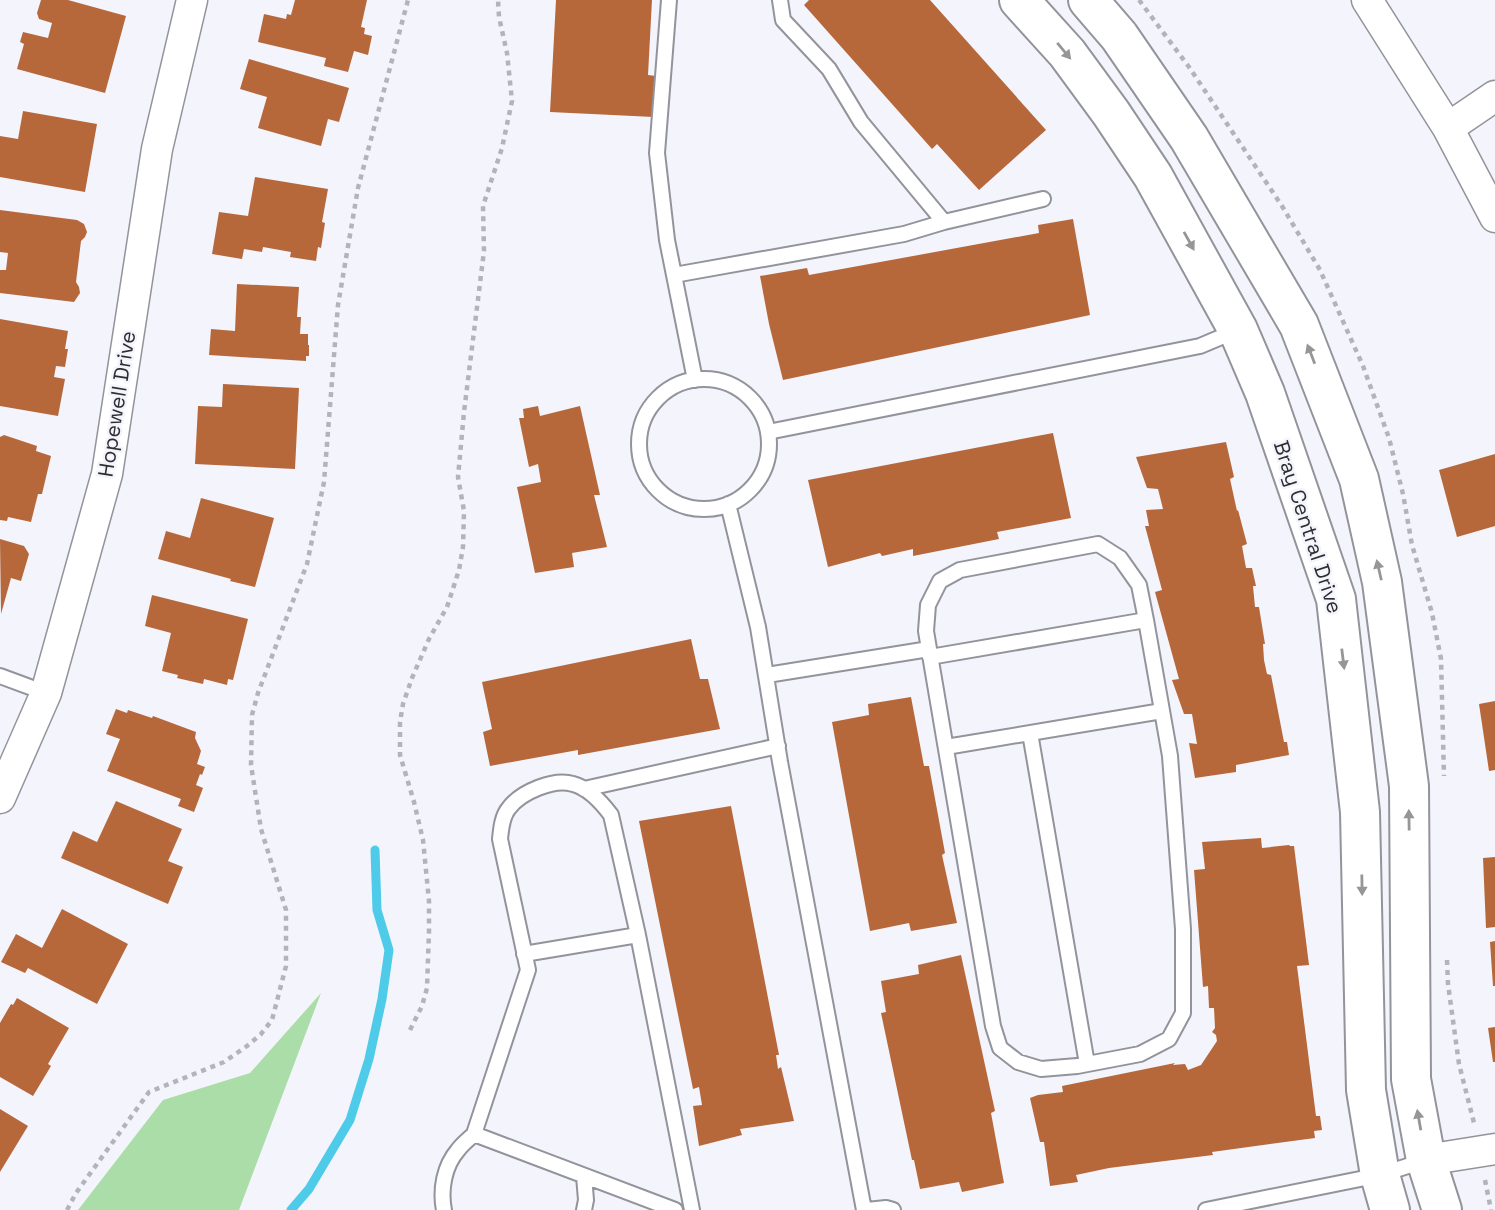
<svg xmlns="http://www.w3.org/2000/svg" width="1495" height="1210" font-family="'Space Grotesk',sans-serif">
	<rect width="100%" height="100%" fill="#f4f4fc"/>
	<path fill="#abdda9" d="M321,993L239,1210H78L163,1100L250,1073Z"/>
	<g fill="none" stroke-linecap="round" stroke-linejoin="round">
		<path stroke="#4ecbe9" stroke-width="9" d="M291,1210L309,1189L350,1120L369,1059L382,999L389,950L377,910L375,850"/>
	</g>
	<path fill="#b6683b" d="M41,0H68L126,16L105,93L17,69L24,44L20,42L23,32L48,38L52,23L39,19L37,13Z
		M295,0H367L361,27L365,28L364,34L372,36L368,55L354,51L348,72L324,66L326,58L258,42L264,14L286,19L287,14L291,15Z
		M556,0H652L648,75L656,76L654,117L550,112Z
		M809,0H930L1046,130L979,190L937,144L932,149L804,5Z
		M249,59L349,88L339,122L328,119L321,146L258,128L267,97L240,89Z
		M23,111L97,124L85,192L0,177V136L18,139Z
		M255,177L328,189L322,222L325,223L321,248L318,247L316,261L290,257L291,252L263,247L262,252L244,249L242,259L212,254L219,212L248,216Z
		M0,210L77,220L84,224L87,232L85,237L81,241L76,282L79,287L80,293L74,302L0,293V270H6L8,253L0,252Z
		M1073,219L1090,315L783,380L769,324L760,276L807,268L809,275L1039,233L1038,225Z
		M237,284L299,287L297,317H301L300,334H308V345H309V356H306V361L209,355L211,329L235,331Z
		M0,319L68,331L65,349H68L65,367L56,366L54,377L65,379L58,416L0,406Z
		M223,384L299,388L295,469L195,464L198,406L222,407Z
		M538,406L540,416L580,406L600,495H594L607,547L572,553L574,567L535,573L517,487L541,482L538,464L529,467L519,418H524L523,409Z
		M1053,433L1071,518L997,532L999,539L913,556V549L882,556L880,553L828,567L808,480Z
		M4,435L37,446L36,451L51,456L42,494H38L31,522L8,517L7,521L0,520V437Z
		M1226,442L1234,477L1230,479L1237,511L1238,510L1247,544L1242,546L1246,568H1252L1256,586H1253L1255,607H1259L1265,644H1263L1264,660L1267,674L1271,675L1284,742H1287L1289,755L1236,765V772L1195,778L1189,743L1197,744L1192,714H1184L1172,680L1179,679L1155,592L1162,590L1145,526H1149L1146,510L1163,509L1158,489L1147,488L1136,457Z
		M1495,454V526L1457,537L1439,470Z
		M201,498L274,518L255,587L230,581L231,579L158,559L166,531L190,538Z
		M0,539L24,546L29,554L21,581L11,578L1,614Z
		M152,595L248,619L233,680L228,679L227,685L204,679L203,684L177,678L178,675L162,671L171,633L145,626Z
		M691,639L700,679H708L720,729L578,755V750L490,766L483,732L492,729L482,682Z
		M911,697L924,766H929L945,853L942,855L957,923L911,931L909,923L870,931L832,722L869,715L868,704Z
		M1495,701V770L1489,771L1479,704Z
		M116,709L127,713L128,710L152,718L153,716L196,732L195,738L201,751L197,764L205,767L202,775L200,774L196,785L203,788L194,812L178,806L181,799L107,771L120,739L106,734Z
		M116,801L182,829L168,861L183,867L168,904L61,858L73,831L97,842Z
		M731,806L779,1055H776L778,1069L781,1067L794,1121L740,1129L742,1135L699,1146L693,1106L702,1105L699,1087L693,1089L639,821Z
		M1261,838L1262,848L1289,845L1290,846H1294L1309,965L1297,966L1316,1116H1320L1322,1130L1314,1131L1315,1138L1212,1152L1213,1155L1109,1168L1076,1175L1078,1182L1050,1186L1044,1142H1040L1030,1098L1038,1095L1063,1092L1062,1086L1175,1063L1173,1065L1185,1064L1188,1070L1201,1065L1217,1041L1216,1035L1212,1032L1215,1028L1214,1008H1209L1208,986L1203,987L1194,870L1205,869L1202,842Z
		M1495,857V927L1486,928L1483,858Z
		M62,909L128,944L97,1004L28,968L25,973L1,962L16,934L42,948Z
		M1495,941V986H1493L1490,942Z
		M961,955L995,1111L991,1113L1004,1183L962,1192L959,1182L920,1189L914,1160H912L881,1013L886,1012L881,981L919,974L918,965Z
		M17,998L69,1028L48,1064L51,1066L33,1096L0,1077V1023L11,1004L13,1005Z
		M1495,1027V1062H1493L1488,1028Z
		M0,1109L28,1126L0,1172Z"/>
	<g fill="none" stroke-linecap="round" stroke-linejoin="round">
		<g stroke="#93939b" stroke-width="18">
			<path id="lane" d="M669,0L657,153L667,240L695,380
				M944,222L1043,199
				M674,275L904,234L944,222L861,122L829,69L783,20L780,0
				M639 444a65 65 0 1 1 130 0a65 65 0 1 1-130 0Z
				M768,432L1200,346L1238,330
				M728,504L758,627L780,762L864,1210
				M930,657L1146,620
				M767,675L929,649L926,631L928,605L940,581L960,570L1098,544L1120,558L1139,585L1146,620L1170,756L1183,929V1013L1169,1039L1140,1054L1077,1066L1041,1069L1018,1062L1000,1048L993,1026L929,649
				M0,676L46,693
				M1030,733L1087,1064
				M946,747L1162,711
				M584,789L778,746
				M524,954L638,935
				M474,1134L675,1210
				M444,1210C440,1190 444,1166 458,1150C462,1144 469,1139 474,1134L528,970L500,839C501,829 502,816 509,808C521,792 554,778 573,784C589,788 602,803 611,815L638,935L692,1210
				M584,1210L586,1200L584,1176
				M867,1210L886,1208L893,1210
				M1206,1210L1380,1175L1423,1161"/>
		</g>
		<g stroke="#93939b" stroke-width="33">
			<path id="street" d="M1367,0L1448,128L1495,217
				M1448,128L1495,96
				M0,798L46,693L107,474L157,149L192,0
				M1426,1160L1495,1149"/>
		</g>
		<g stroke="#93939b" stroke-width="42">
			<path id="secondary" d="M1019,0L1067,53L1111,113L1153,176L1238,330L1265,393L1336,599L1360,812L1366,1090L1380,1175L1390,1210
				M1088,0L1119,36L1189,138L1299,325L1359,479L1382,582L1409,786L1411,1079L1426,1160L1442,1210"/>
		</g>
		<path stroke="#b3b3b9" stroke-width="4.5" stroke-dasharray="5 5" stroke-linecap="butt" d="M1139,0L1189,67L1282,206L1320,270L1363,366L1389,438L1403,494L1412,545L1432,613L1441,659L1444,776
			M1447,960L1448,984L1459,1064L1474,1123
			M410,1030L422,1006L427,988L429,931V901L423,840L414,802L400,755V722L403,704L412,678L429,639L447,607L459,570L463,547L464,511L458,477L464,412L484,251L483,206L502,148L512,101L507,53L499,17L498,0
			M1485,1180L1491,1210
			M67,1210L76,1193L149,1092L224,1062L247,1046L261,1034L272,1020L286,966V910L261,829L251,765L252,715L258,693L307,564L324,482L338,305L358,188L408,0"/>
		<use href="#lane" stroke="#fff" stroke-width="14"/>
		<use href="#street" stroke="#fff" stroke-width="30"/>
		<use href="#secondary" stroke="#fff" stroke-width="38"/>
	</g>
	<defs><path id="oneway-solid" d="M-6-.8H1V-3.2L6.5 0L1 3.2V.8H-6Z" transform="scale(1.75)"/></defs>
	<g fill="#969698">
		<use href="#oneway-solid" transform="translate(1064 51) rotate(50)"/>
		<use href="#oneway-solid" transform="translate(1189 241) rotate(61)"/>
		<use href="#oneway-solid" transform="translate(1311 354) rotate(-111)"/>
		<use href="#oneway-solid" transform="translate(1379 570) rotate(-103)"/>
		<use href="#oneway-solid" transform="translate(1343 659) rotate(83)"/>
		<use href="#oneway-solid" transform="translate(1409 820) rotate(-91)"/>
		<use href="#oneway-solid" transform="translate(1362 885) rotate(89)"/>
		<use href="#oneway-solid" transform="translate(1419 1120) rotate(-100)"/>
	</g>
	<g text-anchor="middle" stroke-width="5" stroke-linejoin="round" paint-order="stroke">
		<g font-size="21" fill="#2e2e32" stroke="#f4f4fc">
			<text transform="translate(117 404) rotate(-81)" y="7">Hopewell Drive</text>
			<text transform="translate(1308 527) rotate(72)" y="7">Bray Central Drive</text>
		</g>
	</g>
</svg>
